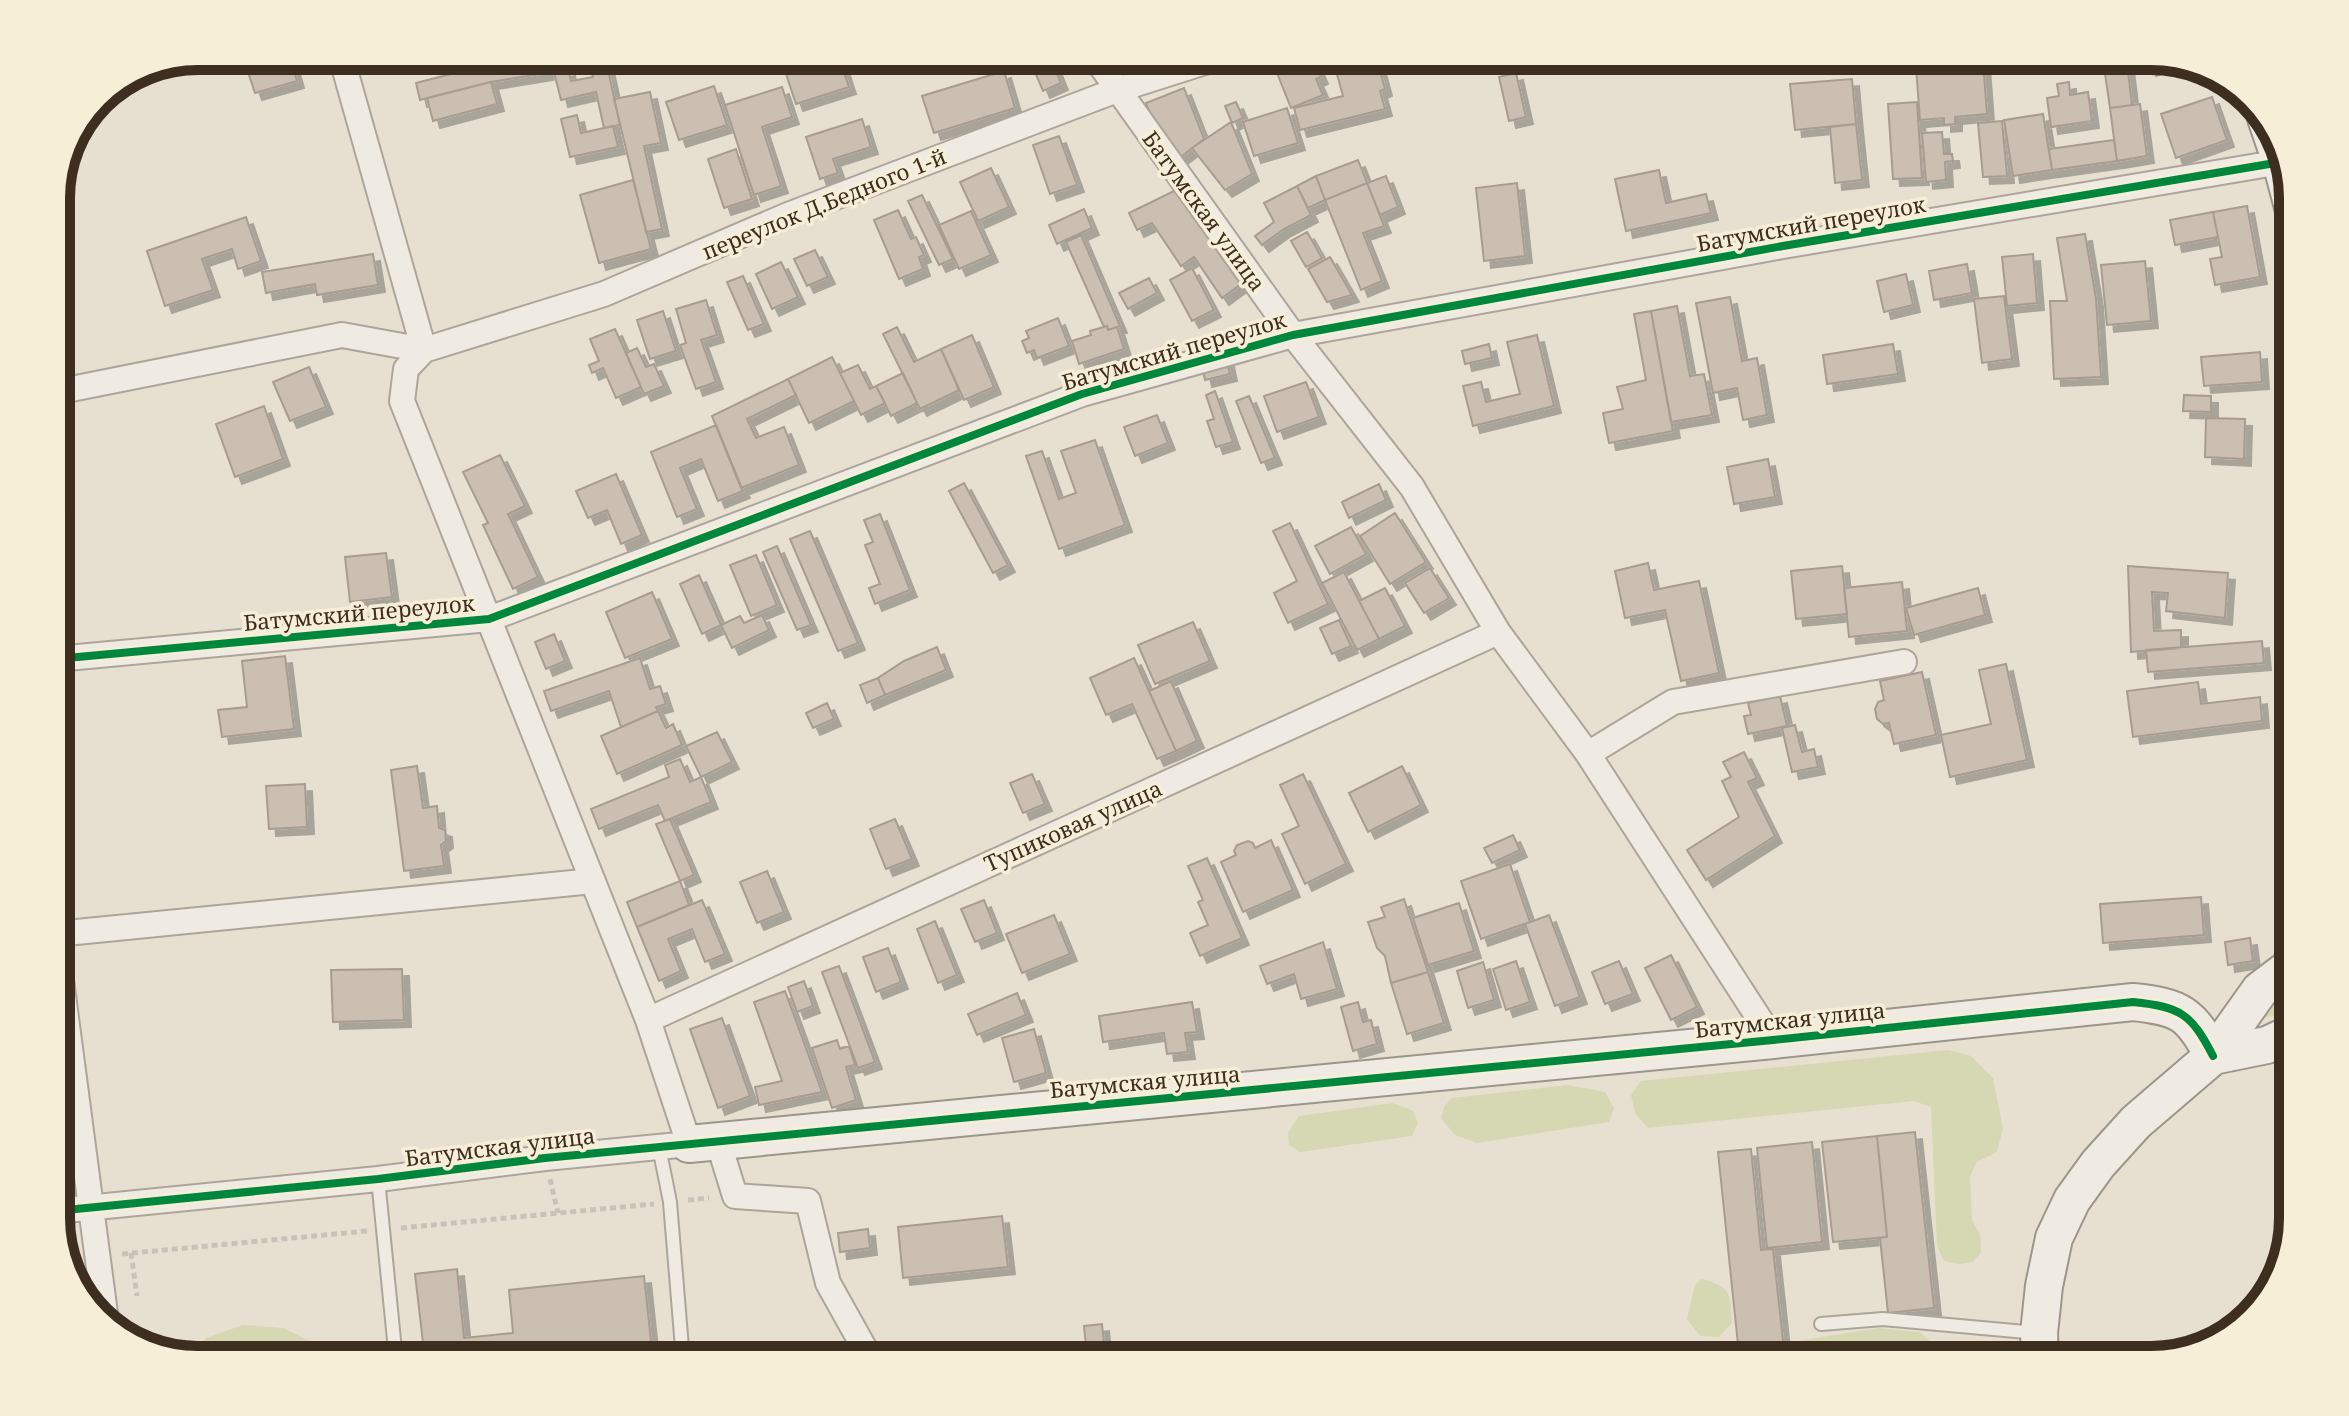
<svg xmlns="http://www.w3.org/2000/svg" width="2349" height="1416" font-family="'Noto Serif',serif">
	<defs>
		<filter id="shadow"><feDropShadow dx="7" dy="7" stdDeviation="0" flood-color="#0004"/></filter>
	</defs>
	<rect width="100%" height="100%" fill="#e7e0d1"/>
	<path fill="#d6d7b3" d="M2293,988V1012L2248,1021Z
		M1948,1050L1971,1056L1993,1078L2003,1128L1997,1152L1977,1162L1970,1176L1972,1220L1980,1234L1981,1252L1973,1262L1959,1264L1944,1261L1937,1246L1931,1107L1914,1101L1648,1128L1635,1113L1631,1095L1641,1081Z
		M1568,1085L1605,1092L1614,1108L1609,1122L1477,1143L1455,1135L1441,1118L1444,1107L1452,1098Z
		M1393,1103L1413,1111L1418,1123L1412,1136L1300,1152L1289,1145L1288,1133L1299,1116Z
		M1701,1279C1731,1286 1731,1294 1732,1323L1719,1337L1700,1336L1687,1319L1695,1285Z
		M243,1325L283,1328L318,1345L332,1360H198L185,1357L206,1338Z
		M1878,1328L1919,1332L1929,1340L1930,1353L1859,1360H1762V1358L1791,1342Z"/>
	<path fill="#cbbfb2" stroke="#a89c90" stroke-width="2" filter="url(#shadow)" d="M198,56H215L191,64L189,58Z
		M278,56H290L297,81L255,93L246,66Z
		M542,56H548L552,72L491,82L420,100L416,83L482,66Z
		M605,56L620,125L604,128L596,92L561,100L554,72L568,69L571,81L593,77L588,58Z
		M780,56H839L849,87L796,104Z
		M1028,56H1050L1061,83L1043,91Z
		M1122,56H1149L1126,65Z
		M1304,56H1312L1321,77L1316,79L1323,95L1291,108L1275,68Z
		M1332,56H1376L1385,89L1380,91L1385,109L1300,130L1294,108L1343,96Z
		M2145,56H2151L2172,62L2149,69Z
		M1983,62L1987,114L1955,117V124L1944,125V118L1920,120L1916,67Z
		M2127,64L2132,105L2110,108L2104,67Z
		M1004,71L1015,108L934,133L922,96Z
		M1516,73L1526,117L1509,121L1499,77Z
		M1852,79L1856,124L1795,130L1790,84Z
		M491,82L497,104L433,121L427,98Z
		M2069,82L2070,95L2088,92L2092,121L2051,127L2047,98L2059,96L2057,84Z
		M714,86L727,125L679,140L666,102Z
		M782,87L792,117L762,127L781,186L754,195L725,105Z
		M1184,88L1204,139L1178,159L1159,136L1146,103Z
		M650,92L661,143L644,146L662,229L646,232L614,99Z
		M2212,97L2227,140L2176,158L2161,114Z
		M1236,102L1243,118L1232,123L1225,106Z
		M1917,102L1922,178L1893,179L1888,104Z
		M2140,104L2147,156L2117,161L2110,108Z
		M1287,108L1298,143L1254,156L1243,122Z
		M2043,114L2052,170L2013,176L2004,120Z
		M577,115L581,133L613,126L618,147L570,157L561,119Z
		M862,119L871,147L833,159L838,173L820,179L806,137Z
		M2002,121L2007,176L1983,177L1978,123Z
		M1231,122L1252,174L1225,190L1192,148Z
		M1856,124L1862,180L1835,183L1830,127Z
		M1942,132L1944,154H1952L1953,161L1945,162L1946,180L1926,182L1922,133Z
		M1059,136L1077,185L1050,194L1033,145Z
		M2114,140L2117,161L2052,170L2049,149Z
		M736,149L752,199L724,208L708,159Z
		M1358,160L1367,183L1325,200L1316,176Z
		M991,168L1009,207L978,221L960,182Z
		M1659,170L1666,203L1706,194L1711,213L1626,231L1615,179Z
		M1316,176L1325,200L1308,208L1297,186Z
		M1386,176L1398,207L1380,215L1367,183Z
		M633,180L651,249L599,263L580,195Z
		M1367,183L1384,226L1363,233L1382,281L1361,290L1325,200Z
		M1517,183L1525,256L1484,261L1476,188Z
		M1297,186L1311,215L1284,229L1262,245L1255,236L1274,222L1264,203Z
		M1176,190L1241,284L1222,298L1194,257L1181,266L1152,223L1137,230L1129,213Z
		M922,195L953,259L939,265L908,201Z
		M2247,206L2260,277L2215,285L2210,259L2222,257L2213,212Z
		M1084,209L1092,228L1057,244L1049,225Z
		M898,210L911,239L916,237L924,255L919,257L923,269L899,279L874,220Z
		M971,211L991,255L959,269L939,225Z
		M2213,212L2218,237L2175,245L2170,220Z
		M246,217L261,261L238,269L232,249L202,259L213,290L165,306L147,251Z
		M1307,232L1322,258L1306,267L1291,241Z
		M2085,234L2096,299L2101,377L2054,379L2050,301H2067L2057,238Z
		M1081,235L1120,326L1108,330L1107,326L1104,327L1066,242Z
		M815,250L828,277L807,286L794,259Z
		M373,254L378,285L317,295L315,284L266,293L262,272Z
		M2033,254L2037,303L2007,306L2002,257Z
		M1330,257L1352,295L1327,302L1308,269Z
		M2145,261L2151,321L2107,325L2101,265Z
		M781,262L798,297L772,309L756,274Z
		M1967,264L1972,293L1934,300L1929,271Z
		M1192,268L1214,310L1192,321L1170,280Z
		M1906,274L1913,305L1884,312L1877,281Z
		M743,276L764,324L748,330L727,282Z
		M1149,278L1157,293L1128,309L1119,293Z
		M2004,296L2012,359L1982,363L1974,299Z
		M1730,297L1742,361L1757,358L1767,415L1743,420L1737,388L1713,393L1696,303Z
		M706,300L717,335L701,340L716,382L696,389L680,345L686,343L676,309Z
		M1677,306L1690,376L1704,374L1712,415L1671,422L1651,311Z
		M663,311L676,351L650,359L637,320Z
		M1651,311L1673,431L1609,443L1603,413L1623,409L1617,387L1646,380L1634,314Z
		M1058,318L1069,346L1037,358L1034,350L1027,353L1022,341L1029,338L1026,331Z
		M1107,326L1108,330L1117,327L1124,349L1079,364L1072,341L1091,335L1090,331Z
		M897,327L914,362L941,349L959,390L920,409L883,334Z
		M615,329L641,387L616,398L603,368L592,373L589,365L599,361L590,339Z
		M972,335L994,387L964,400L941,349Z
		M1537,335L1554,406L1473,426L1463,386L1481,382L1486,402L1520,394L1507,342Z
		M1489,344L1492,358L1465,364L1462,351Z
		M1893,344L1898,374L1827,384L1823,355Z
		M637,348L646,367L654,364L664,386L644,394L626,353Z
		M2260,352L2262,382L2204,386L2201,357Z
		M832,357L854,401L809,423L788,379Z
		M1227,360L1230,374L1205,380L1202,366Z
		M858,365L870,389L876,386L885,403L861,415L840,373Z
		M309,367L326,407L290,421L273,382Z
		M903,373L917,403L891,416L876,386Z
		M788,379L796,395L747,419L756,438L784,427L799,465L741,488L712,416Z
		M1306,382L1319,417L1277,432L1264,396Z
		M1215,391L1233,442L1216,447L1207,421L1214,419L1206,395Z
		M2184,395L2211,396V412L2183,411Z
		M1249,396L1275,458L1261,463L1236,401Z
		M264,406L283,459L235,477L216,424Z
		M1157,415L1168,443L1135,456L1124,427Z
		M2206,418L2245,419L2244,459L2205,457Z
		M716,425L743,491L718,501L701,459L680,468L697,509L677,517L651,452Z
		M1095,440L1125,525L1059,549L1026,456L1042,451L1059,499L1076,493L1061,451Z
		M500,455L525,506L508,514L538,577L513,589L483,525L488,523L463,472Z
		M1768,459L1775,497L1734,504L1727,467Z
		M616,474L642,535L621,544L607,510L588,518L576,491Z
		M964,483L1008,565L993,573L949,491Z
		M1379,484L1386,500L1349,518L1342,502Z
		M1395,513L1426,562L1390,584L1360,536Z
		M880,514L910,590L875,604L869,588L880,584L865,545L873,542L864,520Z
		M1290,523L1328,604L1288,623L1274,593L1297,581L1273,531Z
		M1351,527L1366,554L1330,574L1315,546Z
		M810,531L858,643L838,651L790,539Z
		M777,546L811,625L797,630L763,552Z
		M386,553L392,597L350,602L345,557Z
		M756,555L777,605L751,616L730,565Z
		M1648,563L1654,590L1699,581L1719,673L1681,681L1665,610L1625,618L1615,571Z
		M1842,566L1847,614L1796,619L1791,571Z
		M2128,566L2228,573L2225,618L2166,611L2168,593L2152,592L2154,631L2181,630V648L2131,652Z
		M1430,568L1449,598L1424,613L1405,583Z
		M1344,572L1379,639L1357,650L1322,583Z
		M699,575L721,625L702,634L680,584Z
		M1902,582L1907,631L1849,637L1844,588Z
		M1385,588L1405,626L1379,639L1359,601Z
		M1978,588L1985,615L1914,635L1906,608Z
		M652,592L672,639L625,658L606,612Z
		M762,615L769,630L732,648L721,625L740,616L744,623Z
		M1339,620L1351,646L1332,654L1320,628Z
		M1193,622L1210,661L1155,684L1138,645Z
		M554,634L565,661L546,669L535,642Z
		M2262,641L2264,663L2148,672L2146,650Z
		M937,647L946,670L885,695L878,678L904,661Z
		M285,656L294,729L222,737L218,710L247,707L242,661Z
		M640,658L650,689L660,686L666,704L656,707L658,711L621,727L609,691L551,711L544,691Z
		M1134,658L1176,751L1157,759L1132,704L1106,715L1090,678Z
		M2006,664L2027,760L1950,777L1941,735L1991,724L1979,670Z
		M1922,672L1936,735L1894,744L1889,723L1883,724L1877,719L1875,709L1878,702L1884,700L1880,681Z
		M878,678L885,695L867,703L860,685Z
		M1171,681L1197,741L1176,751L1149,691Z
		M2198,682L2201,704L2260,697L2262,721L2133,737L2127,691Z
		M1780,696L1787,726L1748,734L1744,716L1751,715L1748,703Z
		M827,703L834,719L813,728L806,713Z
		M658,711L666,728L673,724L682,745L617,774L601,736Z
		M1795,725L1802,752L1814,749L1818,767L1792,772L1782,728Z
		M717,732L732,762L701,777L686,746Z
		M1744,752L1757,778L1748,782L1775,836L1706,880L1687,850L1739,817L1722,781L1731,777L1723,762Z
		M680,759L690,782L701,777L711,802L665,821L658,805L599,829L591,809L669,777L665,765Z
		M417,766L423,808L437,806L439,828L445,830L446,841L441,845L444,866L404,871L391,770Z
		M1402,766L1421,805L1368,832L1349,793Z
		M1032,774L1045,804L1023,813L1010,783Z
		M1303,774L1346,864L1305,884L1282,834L1299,826L1280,785Z
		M305,784L307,827L269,829L266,786Z
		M670,819L694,875L680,881L656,824Z
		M895,819L912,859L886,869L870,829Z
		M1513,835L1520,850L1492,863L1484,848Z
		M1271,840L1293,890L1243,912L1221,862L1236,855L1234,851L1237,845L1248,841L1253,843L1255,848Z
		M1207,858L1242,938L1200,956L1190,933L1208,925L1198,902L1203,900L1188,866Z
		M1510,864L1530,922L1481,939L1461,881Z
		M767,871L784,912L757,923L740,882Z
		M680,881L689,905L637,927L627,902Z
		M2201,897L2204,935L2103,943L2100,904Z
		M1404,899L1428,972L1391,983L1385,956L1377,948L1368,922L1385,917L1381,907Z
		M702,900L725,954L705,962L692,929L668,939L681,971L659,981L637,927Z
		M984,900L997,933L975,942L961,909Z
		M1459,903L1474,951L1428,965L1413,918Z
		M1054,915L1070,954L1022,973L1006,934Z
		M1549,915L1580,997L1555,1006L1525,924Z
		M935,921L957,975L938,983L917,929Z
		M2250,938L2253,961L2228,965L2225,942Z
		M1323,942L1337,989L1301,999L1294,974L1267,984L1260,966Z
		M888,948L901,982L876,992L863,957Z
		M1671,955L1697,1007L1671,1020L1645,968Z
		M1516,961L1530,1002L1506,1010L1493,969Z
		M1619,961L1633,994L1605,1004L1592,972Z
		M1483,962L1494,1000L1468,1008L1457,971Z
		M839,966L875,1062L858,1068L822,972Z
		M402,969L404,1020L333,1022L331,970Z
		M1428,972L1444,1023L1407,1034L1391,983Z
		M804,981L813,1006L797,1012L788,987Z
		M785,991L822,1092L759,1105L755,1087L782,1081L754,1002Z
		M1017,993L1026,1015L977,1035L968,1014Z
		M1192,1002L1197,1032L1185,1033L1188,1052L1167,1054L1164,1033L1103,1042L1099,1016Z
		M1358,1002L1363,1022L1371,1020L1377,1044L1353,1051L1341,1007Z
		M722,1018L750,1096L718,1108L690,1029Z
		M1034,1029L1046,1073L1014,1082L1002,1038Z
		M837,1040L840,1049L849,1046L855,1065L846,1067L856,1100L832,1108L812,1048Z
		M1915,1132L1934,1308L1888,1313L1880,1238L1887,1237L1877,1136Z
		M1877,1136L1887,1237L1833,1242L1822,1142Z
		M1812,1142L1822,1242L1767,1248L1757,1148Z
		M1751,1149L1761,1250L1773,1249L1784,1350L1739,1354L1718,1152Z
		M1002,1216L1008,1267L903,1278L898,1227Z
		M868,1229L870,1248L840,1252L838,1233Z
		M457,1269L464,1338L513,1333L509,1290L644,1276L653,1360H609V1356L574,1360H516L515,1349L466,1355V1360H425L415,1274Z
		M1102,1324L1105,1354L1087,1356L1084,1326Z"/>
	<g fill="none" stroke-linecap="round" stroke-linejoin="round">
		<g stroke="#ada599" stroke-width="16">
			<path id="lane" d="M659,1147L670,1202L683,1360
				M378,1179L396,1360
				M1821,1324L1883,1319L2037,1333"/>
		</g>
		<g stroke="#ada599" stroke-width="28">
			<path id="street" d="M1094,56L1293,335L1412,487L1498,632L1588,754L1773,1040
				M56,392L342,335L424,350L604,294L788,215L1117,90L1224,56
				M56,659L489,619L1082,394L1293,335L1783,246L2281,162
				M1588,754L1673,702L1904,662
				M56,934L593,881
				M56,942L106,1321
				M648,1020L1498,632
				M718,1141L735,1196L808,1201L828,1283L871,1360
				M56,1211L378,1179L545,1158L689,1144L648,1020L402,401L406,369L424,350L341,56"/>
		</g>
		<g stroke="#9c958a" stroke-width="40">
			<path id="secondary" d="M2266,118L2281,162L2293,207
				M2213,1056L2260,990L2293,965
				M689,1144L1773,1040L2133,1002C2180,1007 2191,1013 2213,1056
				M2040,1360L2039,1333L2044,1286L2054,1238L2072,1200L2098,1164L2136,1122L2213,1056L2267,1045L2293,1033"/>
		</g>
		<path stroke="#c8c2b9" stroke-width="5" stroke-dasharray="6 4" stroke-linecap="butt" d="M550,1179L558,1213
			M688,1200L709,1198
			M401,1228L654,1204
			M131,1253L137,1296
			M122,1254L367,1231"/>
		<use href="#lane" stroke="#efebe3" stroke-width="12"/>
		<use href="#street" stroke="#efebe3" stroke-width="24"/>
		<use href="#secondary" stroke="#efebe3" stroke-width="36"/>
		<g stroke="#f7eed8" stroke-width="13">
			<path id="cycleway" d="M56,659L489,619L1082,394L1293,335L1783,246L2281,162
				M56,1211L378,1179L545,1158L1773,1040L2133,1002C2180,1007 2191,1013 2213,1056"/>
		</g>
		<use href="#cycleway" stroke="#00873e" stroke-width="8"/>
	</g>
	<g text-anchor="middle" stroke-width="7" stroke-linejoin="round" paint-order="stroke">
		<g font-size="22" fill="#3d2e20" stroke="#f7eed8">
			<text transform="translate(824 204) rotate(-22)" y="8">переулок Д.Бедного 1-й</text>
			<text transform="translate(1204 211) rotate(54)" y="8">Батумская улица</text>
			<text transform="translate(1811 224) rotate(-10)" y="8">Батумский переулок</text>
			<text transform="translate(1174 351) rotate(-16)" y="8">Батумский переулок</text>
			<text transform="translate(359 613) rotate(-5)" y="8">Батумский переулок</text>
			<text transform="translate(1073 826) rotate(-24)" y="8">Тупиковая улица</text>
			<text transform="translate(1790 1020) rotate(-6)" y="8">Батумская улица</text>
			<text transform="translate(1145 1082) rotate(-5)" y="8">Батумская улица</text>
			<text transform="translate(500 1147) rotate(-7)" y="8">Батумская улица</text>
		</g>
	</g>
	<path d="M0 0H2349V1416H0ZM198 70H2151A128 128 0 0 1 2279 198V1218A128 128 0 0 1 2151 1346H198A128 128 0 0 1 70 1218V198A128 128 0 0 1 198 70Z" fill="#f7eed8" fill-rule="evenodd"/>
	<path fill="none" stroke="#3d2e20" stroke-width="10" d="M198 70H2151A128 128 0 0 1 2279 198V1218A128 128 0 0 1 2151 1346H198A128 128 0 0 1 70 1218V198A128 128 0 0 1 198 70Z"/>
</svg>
